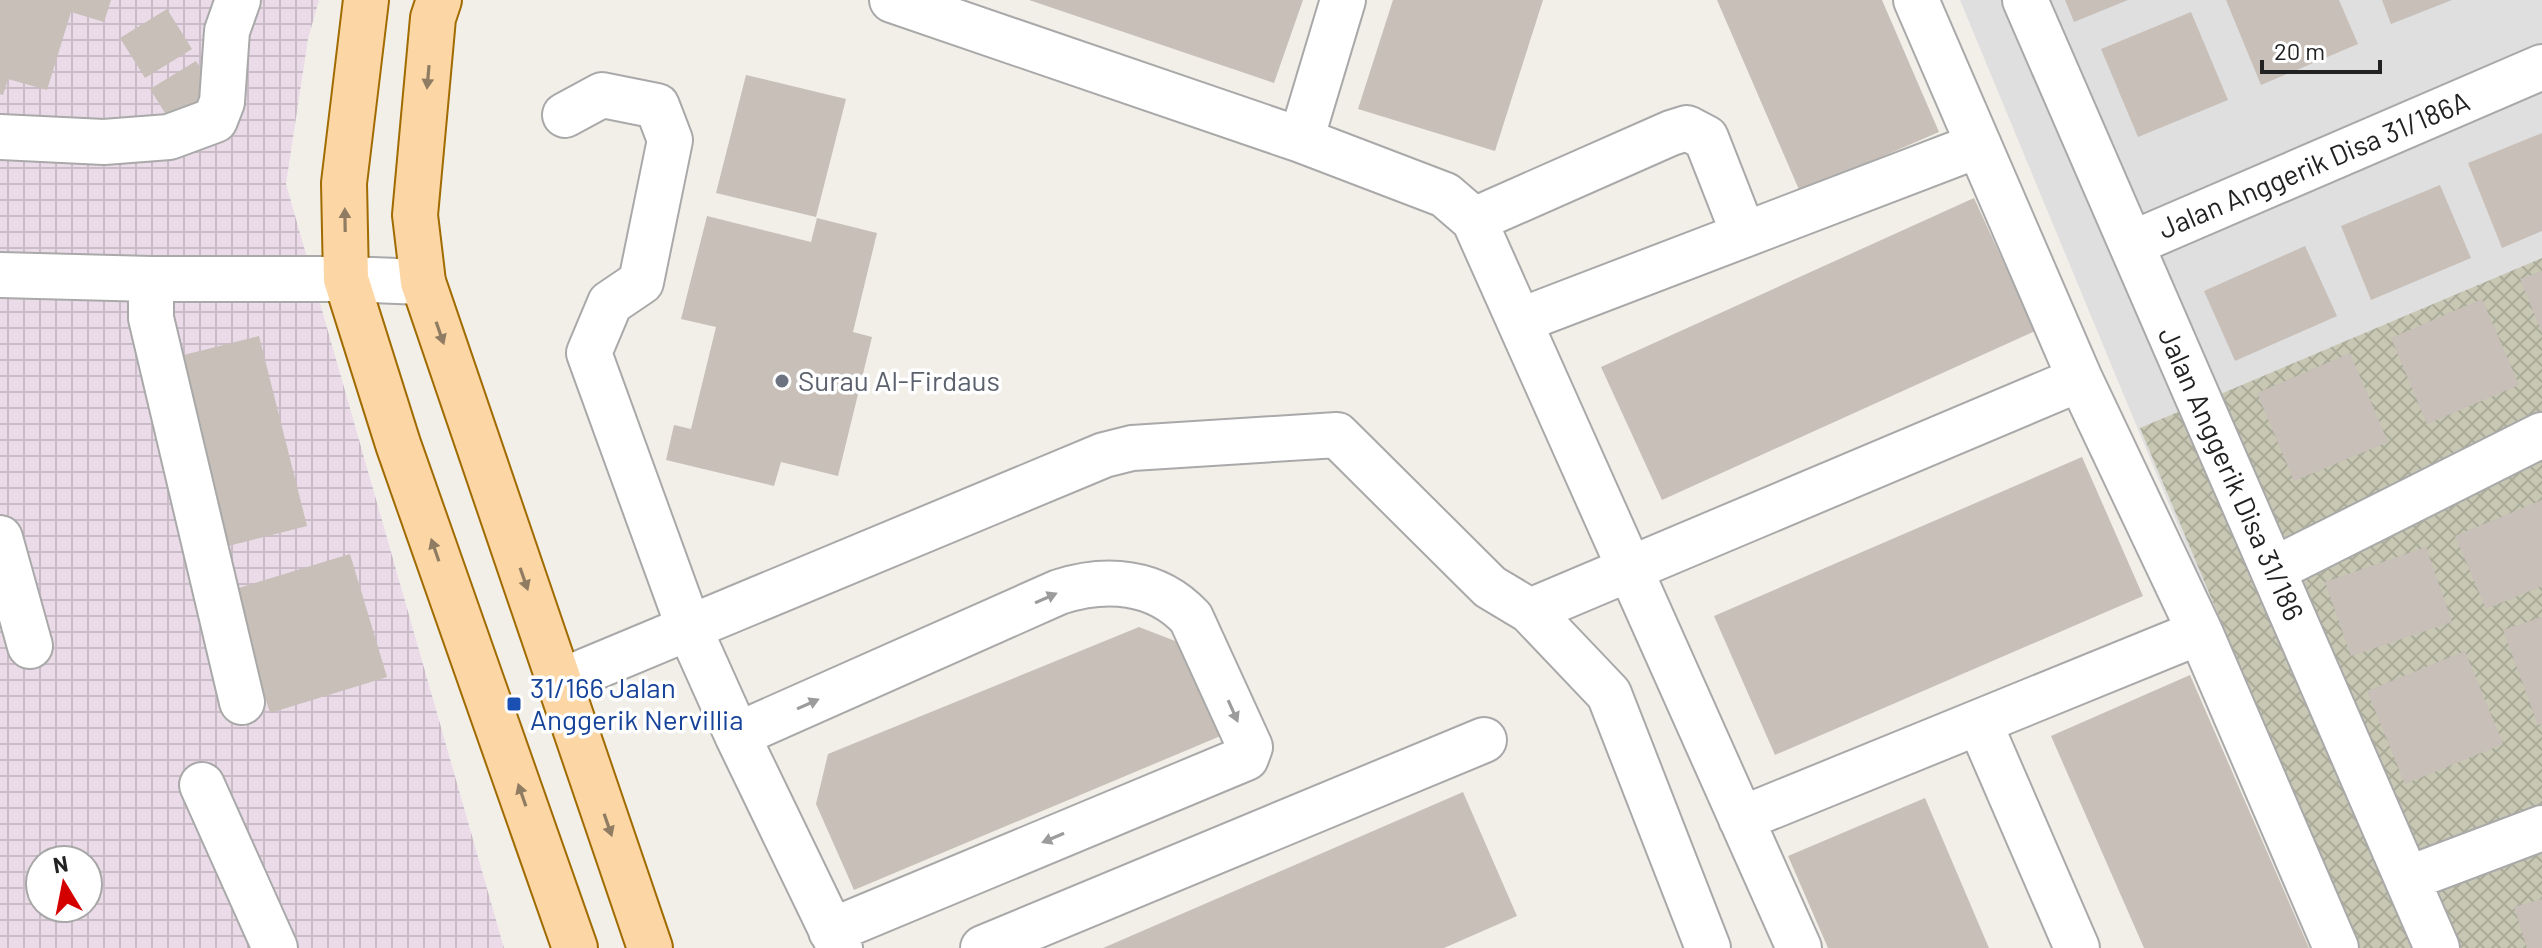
<svg xmlns="http://www.w3.org/2000/svg" width="2542" height="948" font-family="Barlow,sans-serif">
	<defs>
		<pattern id="industrial-grid" width="8" height="8" patternUnits="userSpaceOnUse" patternTransform="scale(2)"><rect width="8" height="8" fill="#ebdbe8"/><path d="M0 4h8M4 0v8" fill="none" stroke="#c9bcc7"/></pattern>
		<pattern id="construction-cross-hatch" width="8" height="8" patternUnits="userSpaceOnUse" patternTransform="scale(2)"><rect width="8" height="8" fill="#c7c7b4"/><path d="M0 0l8 8M0 8l8-8" fill="none" stroke="#abab9a"/></pattern>
	</defs>
	<rect width="100%" height="100%" fill="#f2efe9"/>
	<path fill="#e0dfdf" d="M1960,0H2542V948H2353Z"/>
	<path fill="url(#industrial-grid)" fill-rule="evenodd" d="M0,0H319L308,39L286,184L504,948H0ZM40,860H88V908H40Z"/>
	<path fill="url(#construction-cross-hatch)" d="M2542,258V948H2358L2140,428Z"/>
	<path fill="#c7bfb8" d="M0,0H111L104,22L71,12L47,90L8,79L3,95L0,94Z
		M1029,0H1303L1274,83Z
		M1393,0H1543L1495,151L1358,109Z
		M1717,0H1882L1939,132L1800,192Z
		M2065,0H2128L2074,22Z
		M2226,0H2339L2358,44L2261,85Z
		M2382,0H2452L2391,24Z
		M167,9L192,49L145,78L120,38Z
		M2191,12L2228,100L2138,137L2101,49Z
		M196,61L217,93L170,121L150,89Z
		M746,75L846,99L816,217L716,193Z
		M2542,133V231L2502,248L2468,163Z
		M2440,185L2471,258L2371,300L2341,226Z
		M1974,198L2035,331L1662,500L1601,367Z
		M707,216L811,242L817,218L877,233L853,332L872,337L838,476L781,462L774,486L666,460L674,425L691,429L716,327L681,319Z
		M2305,246L2337,316L2235,361L2204,291Z
		M2542,271V333L2520,279Z
		M2482,299L2519,385L2427,424L2391,338Z
		M259,336L307,526L220,548L172,358Z
		M2350,353L2388,442L2294,481L2257,393Z
		M2082,457L2143,596L1775,755L1714,616Z
		M2542,500V586L2486,609L2455,536Z
		M2426,547L2452,622L2351,656L2325,582Z
		M350,554L387,677L270,713L232,590Z
		M2542,617V724L2538,725L2503,630Z
		M1139,627L1183,644L1223,735L854,890L816,804L828,754Z
		M2465,651L2503,744L2405,784L2367,691Z
		M2190,675L2309,948H2144L2051,736Z
		M1463,792L1517,916L1444,948H1103Z
		M1925,798L1989,948H1828L1788,856Z
		M2542,899V948H2527L2514,907Z"/>
	<g fill="none" stroke-linecap="round" stroke-linejoin="round">
		<g stroke="#a9a9a9" stroke-width="48">
			<path id="minor" d="M892,0L1301,140L1445,195L1474,220L1799,948
				M1916,0L2080,379L2200,632L2336,948
				M2025,0L2437,948
				M565,115L602,95L657,106L670,140L641,282L610,303L589,353L689,628L737,735L840,948
				M0,137L104,142L169,137L215,120L222,102L227,31L238,0
				M1301,140L1343,0
				M1474,220L1671,133L1687,128L1706,138L1744,235
				M2131,244L2542,67
				M0,275L151,279H346L423,282
				M151,279V318L242,702
				M1519,321L1979,145
				M0,538L30,646
				M2273,570L2542,435
				M1530,611L2080,379
				M559,682L1104,455L1132,448L1337,435L1490,587L1530,611L1609,694L1708,948
				M1979,722L2077,948
				M737,735L1059,592C1106,577 1156,580 1191,618L1250,747L1246,758L831,931
				M202,785L275,948
				M1741,819L2200,632
				M2407,879L2542,828
				M983,948L1484,740"/>
		</g>
		<g stroke="#a06b00" stroke-width="48">
			<path id="major" d="M366,0L344,183L346,279L398,444L575,948
				M439,0L433,18L415,215L423,282L650,948"/>
		</g>
		<use href="#minor" stroke="#fff" stroke-width="44"/>
		<use href="#major" stroke="#fcd6a4" stroke-width="44"/>
	</g>
	<defs><path id="oneway-solid" d="M-6-.8H1V-3.2L6.5 0L1 3.2V.8H-6Z" transform="scale(2)"/></defs>
	<g fill="#8f7c63">
		<use href="#oneway-solid" transform="translate(428 77) rotate(95)"/>
		<use href="#oneway-solid" transform="translate(345 220) rotate(-91)"/>
		<use href="#oneway-solid" transform="translate(440 333) rotate(71)"/>
		<use href="#oneway-solid" transform="translate(435 550) rotate(-109)"/>
		<use href="#oneway-solid" transform="translate(524 579) rotate(71)"/>
		<use href="#oneway-solid" transform="translate(522 795) rotate(-109)"/>
		<use href="#oneway-solid" transform="translate(608 825) rotate(71)"/>
	</g>
	<g fill="#9c9c9c">
		<use href="#oneway-solid" transform="translate(1046 598) rotate(-24)"/>
		<use href="#oneway-solid" transform="translate(808 704) rotate(-24)"/>
		<use href="#oneway-solid" transform="translate(1233 711) rotate(66)"/>
		<use href="#oneway-solid" transform="translate(1053 838) rotate(157)"/>
	</g>
	<circle fill="#6b7280" stroke="#fff" stroke-width="3" cx="782" cy="381" r="8"/>
	<rect fill="#1a4fb4" stroke="#fff" stroke-width="3" x="506" y="696" width="16" height="16" rx="4"/>
	<g text-anchor="middle" stroke-width="7" stroke-linejoin="round" paint-order="stroke">
		<g font-size="28" fill="#222" stroke="#fff">
			<text transform="translate(2314 165) rotate(-23)" y="10">Jalan Anggerik Disa 31/186A</text>
			<text transform="translate(2231 474) rotate(66)" y="10">Jalan Anggerik Disa 31/186</text>
		</g>
		<g font-size="28" fill="#5b616d" stroke="#fff" text-anchor="start">
			<text x="798" y="391">Surau Al-Firdaus</text>
		</g>
		<g font-size="28" fill="#164399" stroke="#fff" text-anchor="start">
			<text x="530" y="698">31/166 Jalan<tspan x="530" dy="32">Anggerik Nervillia</tspan></text>
		</g>
	</g>
	<g transform="translate(64 884) rotate(350)"><circle r="38" fill="#ffffff" stroke="#a7a7a7" stroke-width="2"/>
	<path d="M0-6L14 30L0 20L-14 30Z" fill="#d40000"/>
	<text y="-12" font-size="22" font-weight="bold" text-anchor="middle" fill="#222222">N</text>
	</g>
	<path d="M2262 60v12h118v-12" fill="none" stroke="#222222" stroke-width="4"/>
	<text x="2274" y="60" font-size="24" fill="#222222" stroke="#ffffff" stroke-width="6" paint-order="stroke">20 m</text>
</svg>
